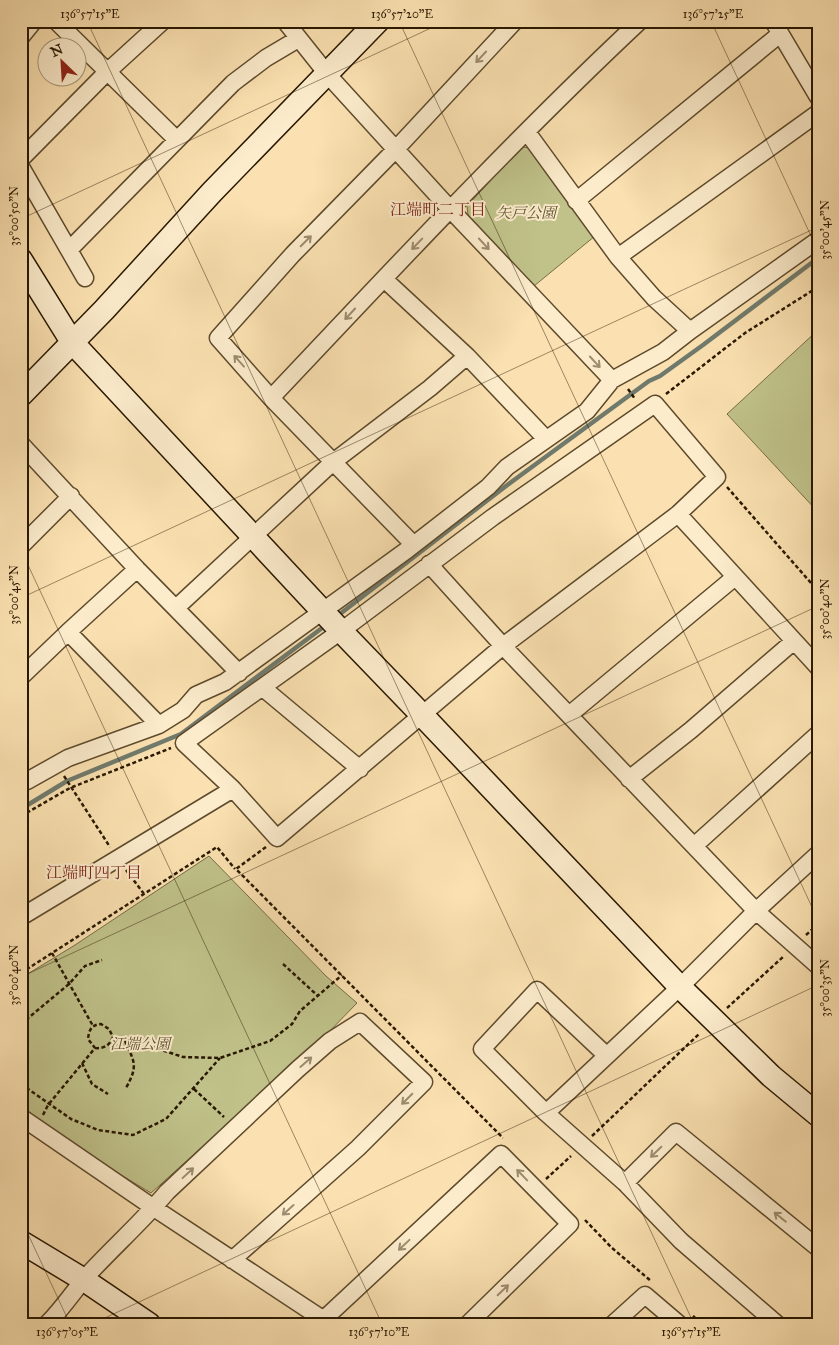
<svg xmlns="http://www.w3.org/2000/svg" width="839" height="1345" font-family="'IM FELL Great Primer','Noto Serif JP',serif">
	<rect width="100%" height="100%" fill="#fbe1b1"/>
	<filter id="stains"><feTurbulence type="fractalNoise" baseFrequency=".004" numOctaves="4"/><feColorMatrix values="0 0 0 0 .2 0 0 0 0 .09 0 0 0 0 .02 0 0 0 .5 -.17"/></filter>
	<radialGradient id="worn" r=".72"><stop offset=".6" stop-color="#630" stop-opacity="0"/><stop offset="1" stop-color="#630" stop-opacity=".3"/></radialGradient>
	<path fill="#c0c28a" stroke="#746c45" d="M521,147L532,148L595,236L534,286L468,215L467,206Z
		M818,330V512L727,414Z
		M209,856L326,976L357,1003L324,1037L151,1193L63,1140L21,1112V978L75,945Z"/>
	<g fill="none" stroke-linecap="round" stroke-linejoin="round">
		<path stroke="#707a6c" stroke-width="4.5" d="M336,617L506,486L649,381L660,376L703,345L818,258
			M21,809L67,781L181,734L326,625"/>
		<g stroke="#5d4a2c" stroke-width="19">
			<path id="street" d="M56,21L177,140
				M285,21L328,75L450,209L612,380
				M773,21L818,97
				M21,37L34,21
				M527,132L618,257L818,113
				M21,159L107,72L163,21
				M21,167L85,278L69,250L233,83L266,58L298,39
				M576,201L780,34
				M618,257L654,298L690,331
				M467,356L546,439
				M271,398C392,270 512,141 640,21
				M655,404L717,477L678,514L503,646L277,838L233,789L184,743L341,631L493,517Z
				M21,444L137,569L239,673
				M678,514L818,667
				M413,544L271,398L218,338L293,254L396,149L515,21
				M21,546L71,496
				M429,564L503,646L756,911L818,966
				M176,608L333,462L430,388L467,356L384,279
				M68,632L159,725
				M21,677L68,632L137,569
				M263,688L360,769
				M569,715L735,577
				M629,779L691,730L794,641
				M21,781H27L68,758L159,725L183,710L196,695L225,682L407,550L488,487L507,467L587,411L612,380L663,352L690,331L818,240
				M694,846L818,734
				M21,917L233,789
				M606,1055L537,990L482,1049L546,1113L625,1183L681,1241L777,1324
				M546,1113L680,987L756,911L818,854
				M21,1117L154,1208L330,1324
				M625,1183L676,1132L818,1248
				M323,1320L501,1154L570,1224L468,1324
				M47,1324C61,1310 72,1294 84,1279C111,1249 141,1223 167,1192L298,1069L330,1041L360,1022L424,1082L358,1148L232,1260
				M613,1324L645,1295L679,1324"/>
		</g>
		<g stroke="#281700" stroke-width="25">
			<path id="secondary" d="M21,260L72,342L341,631L423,716L680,987L771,1076L818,1115
				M21,395L104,310L212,192L378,21
				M21,1242L84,1280L149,1324"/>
		</g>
		<path stroke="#281700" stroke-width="2.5" stroke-dasharray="4 2.5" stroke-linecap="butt" d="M628,389L635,399
			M666,394L745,333L818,287
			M727,487L818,591
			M64,776L110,847
			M21,816L70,788L171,748
			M266,847L236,869L503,1138
			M126,870L144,894
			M806,935L818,924
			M52,953L93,1026
			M283,964L318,996
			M21,973L217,847L235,869
			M727,1008L784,956
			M21,1024L69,984L85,966L102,960
			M113,1037L143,1044L183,1057L220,1058L270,1041L292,1024L300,1011L342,975
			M125,1041C135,1063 138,1066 126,1088
			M82,1063L92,1084L108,1094
			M21,1084L71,1119L98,1130L133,1135L166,1119L220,1058
			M194,1089L224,1117
			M43,1115L48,1105L95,1048L88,1039C89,1030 91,1025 101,1024L109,1029L113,1037C110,1045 104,1049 95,1048
			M592,1136L700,1033
			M546,1179L571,1156
			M585,1220L612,1248L651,1281
			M693,1316L702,1324"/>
		<use href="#street" stroke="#fceccc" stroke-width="16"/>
		<use href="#secondary" stroke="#fceccc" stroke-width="22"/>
	</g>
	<defs><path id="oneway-shaft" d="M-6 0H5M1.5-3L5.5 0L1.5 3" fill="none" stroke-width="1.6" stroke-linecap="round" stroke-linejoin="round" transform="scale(1.25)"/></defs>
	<g stroke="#9d8c70">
		<use href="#oneway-shaft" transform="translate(481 57) rotate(133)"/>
		<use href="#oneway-shaft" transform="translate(306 241) rotate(-45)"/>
		<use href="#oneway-shaft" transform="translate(417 244) rotate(134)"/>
		<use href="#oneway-shaft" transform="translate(484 244) rotate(47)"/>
		<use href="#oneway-shaft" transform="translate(350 314) rotate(133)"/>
		<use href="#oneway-shaft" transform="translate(239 361) rotate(-132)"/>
		<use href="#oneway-shaft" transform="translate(595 362) rotate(47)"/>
		<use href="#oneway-shaft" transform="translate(306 1062) rotate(-41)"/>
		<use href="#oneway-shaft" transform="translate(407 1099) rotate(135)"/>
		<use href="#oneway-shaft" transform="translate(656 1152) rotate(136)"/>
		<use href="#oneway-shaft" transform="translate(188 1173) rotate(-43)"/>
		<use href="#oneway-shaft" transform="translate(522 1175) rotate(-134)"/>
		<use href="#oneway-shaft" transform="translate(288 1210) rotate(138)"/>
		<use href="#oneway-shaft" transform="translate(780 1217) rotate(-141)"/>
		<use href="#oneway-shaft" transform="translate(404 1245) rotate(137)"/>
		<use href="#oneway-shaft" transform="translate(503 1290) rotate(-44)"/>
	</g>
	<path fill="none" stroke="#281700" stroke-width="1" stroke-opacity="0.45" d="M87,21L694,1324M399,21L818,920M711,21L818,251M21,219L446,21M21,550L382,1324M21,598L818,227M21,977L818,606M21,1219L70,1324M92,1324L818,985"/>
	<g text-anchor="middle" stroke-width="4" stroke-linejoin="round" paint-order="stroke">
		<g font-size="15" font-style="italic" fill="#5d5330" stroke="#fceccc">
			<text x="526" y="218">矢戸公園</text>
			<text x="140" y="1049">江端公園</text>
		</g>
		<g font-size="16" fill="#7a1f14" stroke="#fceccc">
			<text x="438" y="215">江端町二丁目</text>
			<text x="94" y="878">江端町四丁目</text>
		</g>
	</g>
	<rect width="839" height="1345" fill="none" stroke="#fbe1b1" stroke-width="55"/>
	<g transform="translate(62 62) rotate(335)"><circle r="24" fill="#fceccc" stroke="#a7977a"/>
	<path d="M0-4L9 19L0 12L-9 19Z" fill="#8f2418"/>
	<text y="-8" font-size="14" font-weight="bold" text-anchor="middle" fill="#281700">N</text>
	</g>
	<rect x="28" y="28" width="784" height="1290" fill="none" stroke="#281700" stroke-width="2"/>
	<g font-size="12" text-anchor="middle" fill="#281700">
		<text x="90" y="18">136°57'15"E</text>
		<text x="402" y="18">136°57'20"E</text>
		<text x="713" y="18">136°57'25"E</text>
		<text transform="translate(14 216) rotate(-90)" y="4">35°00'50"N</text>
		<text transform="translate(825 230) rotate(-90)" y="4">35°00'45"N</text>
		<text transform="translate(14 595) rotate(-90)" y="4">35°00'45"N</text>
		<text transform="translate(825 609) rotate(-90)" y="4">35°00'40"N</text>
		<text transform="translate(14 975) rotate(-90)" y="4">35°00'40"N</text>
		<text transform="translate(825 988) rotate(-90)" y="4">35°00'35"N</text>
		<text x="67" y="1336">136°57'05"E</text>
		<text x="379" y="1336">136°57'10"E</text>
		<text x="691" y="1336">136°57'15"E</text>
	</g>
	<rect width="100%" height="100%" filter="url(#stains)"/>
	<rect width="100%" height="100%" fill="url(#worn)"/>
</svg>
